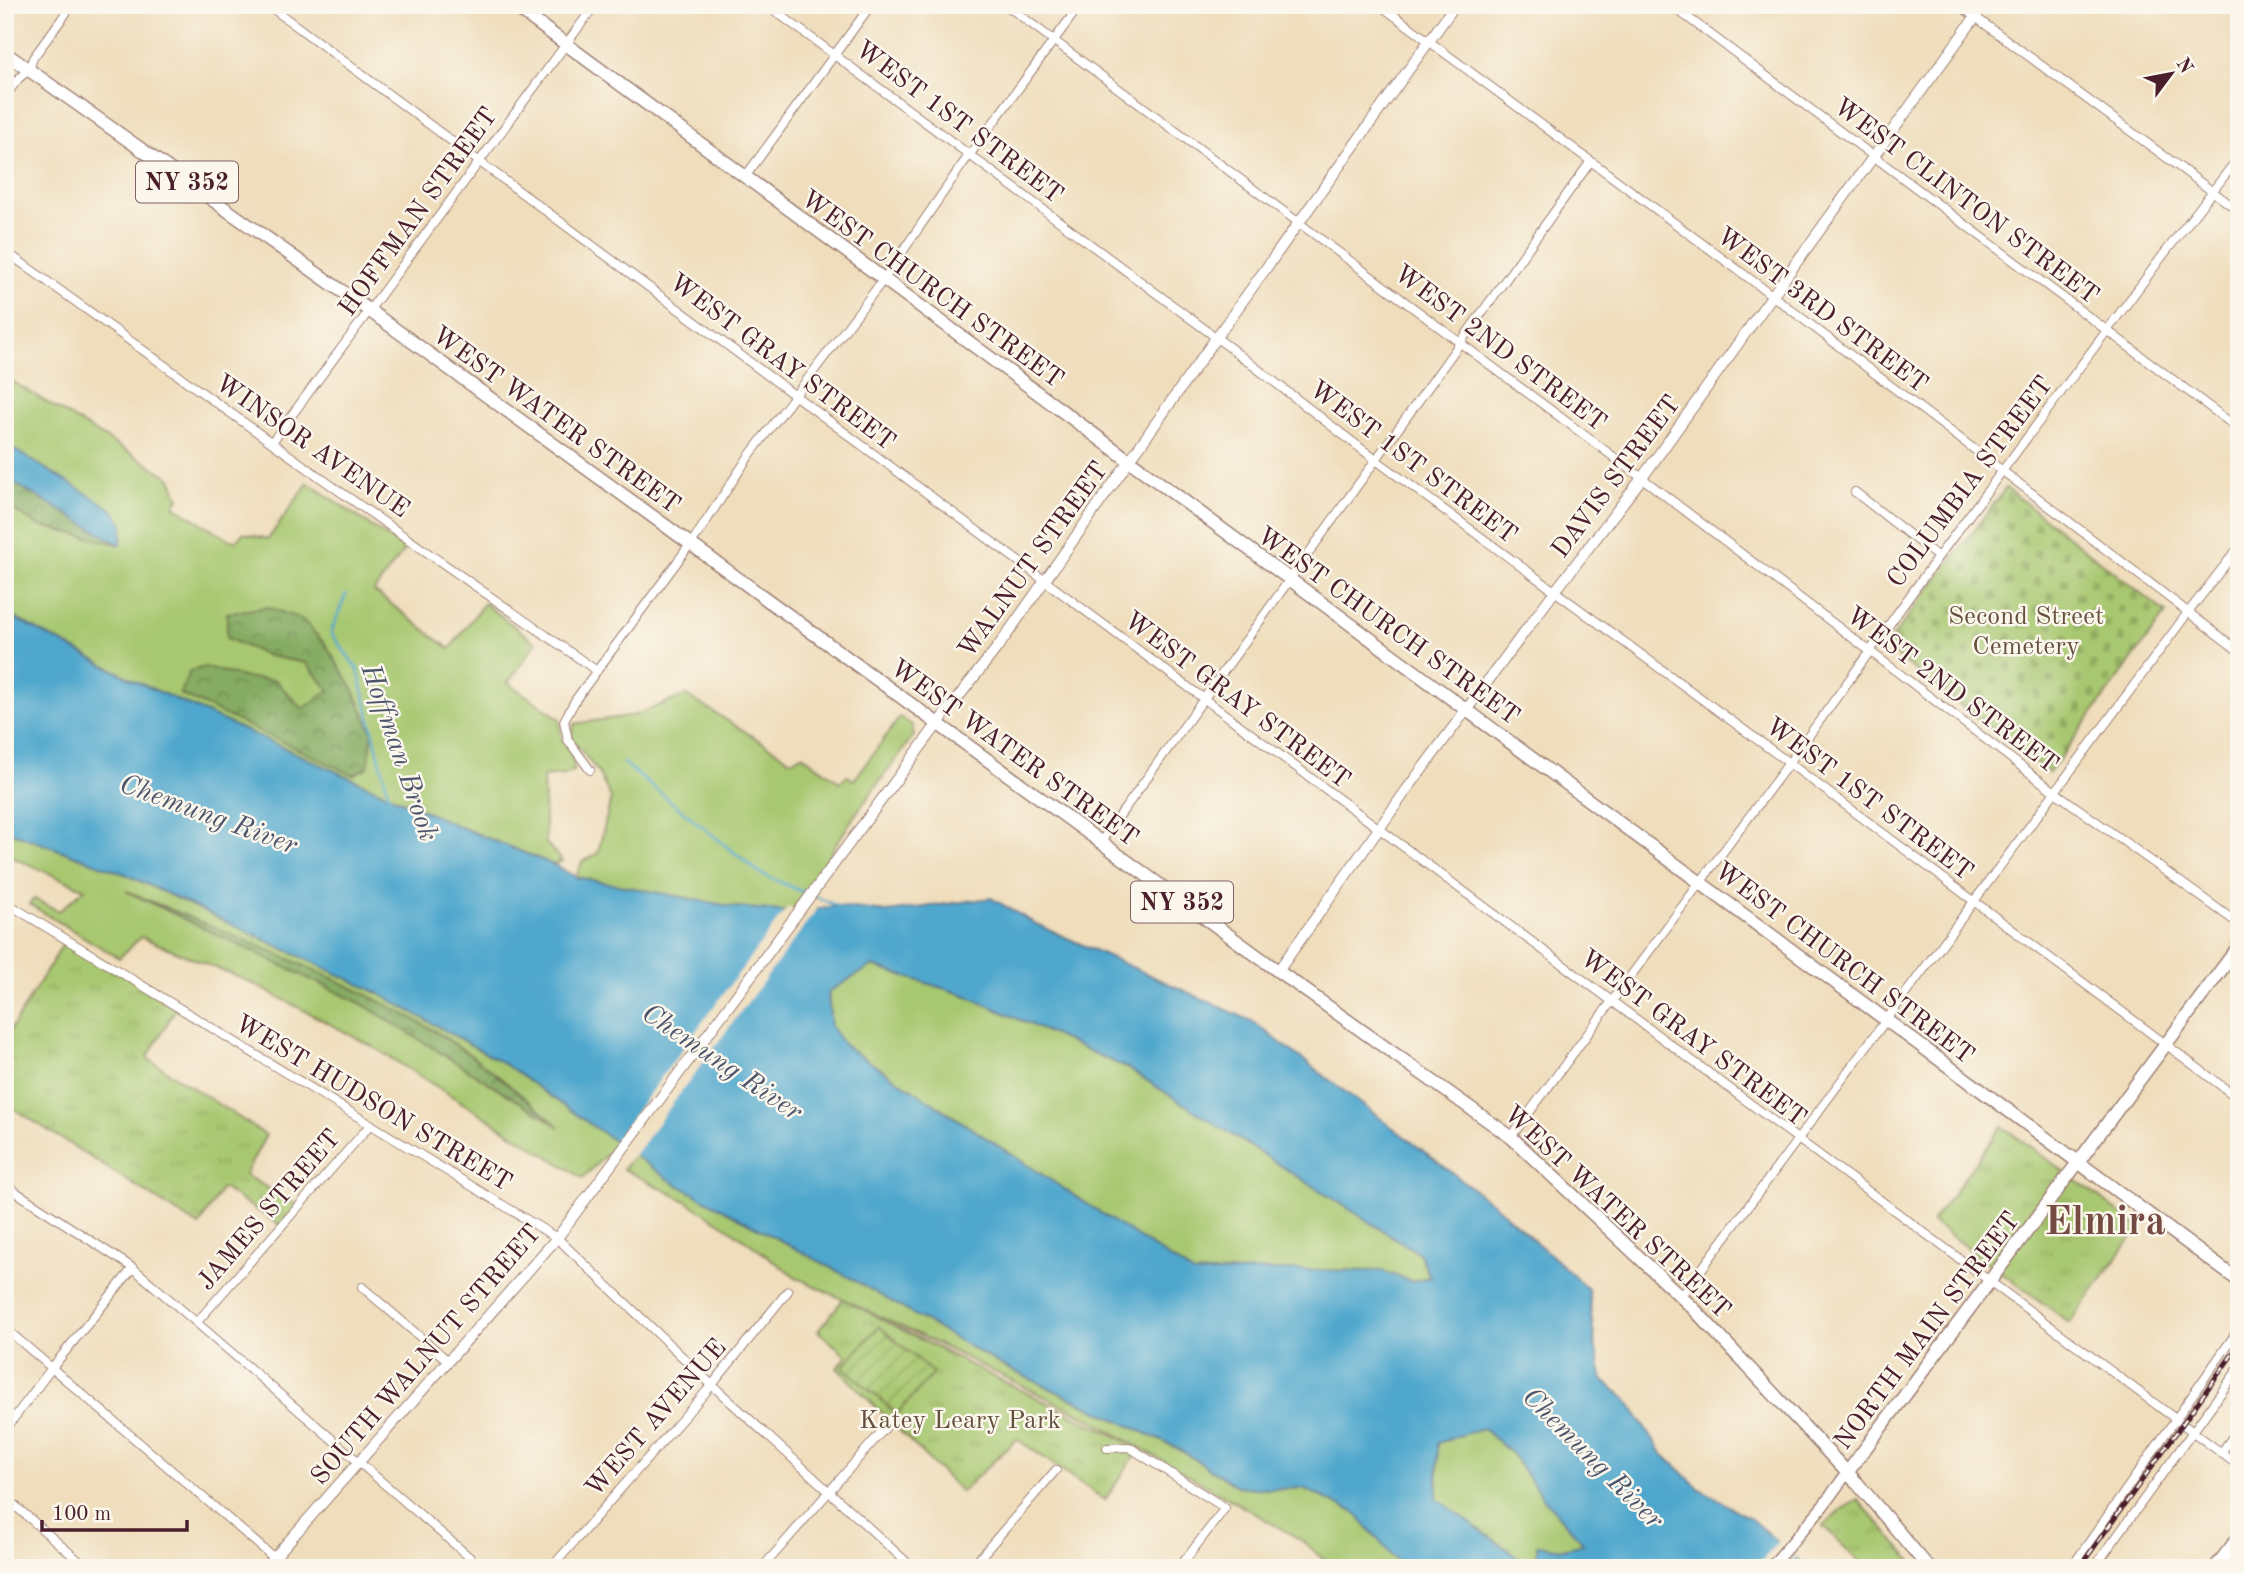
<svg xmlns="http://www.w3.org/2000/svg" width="2244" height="1573" font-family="'Old Standard TT',serif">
	<defs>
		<pattern id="forest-crowns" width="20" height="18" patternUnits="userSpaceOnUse" patternTransform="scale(1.75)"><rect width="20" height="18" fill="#85ac62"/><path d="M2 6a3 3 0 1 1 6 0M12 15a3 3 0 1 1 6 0" fill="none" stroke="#6f8b51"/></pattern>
		<pattern id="cemetery-stones" width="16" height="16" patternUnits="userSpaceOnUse" patternTransform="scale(1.75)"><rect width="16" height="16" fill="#a7c76f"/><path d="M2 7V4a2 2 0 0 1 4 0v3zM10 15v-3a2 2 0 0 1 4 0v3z" fill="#91aa60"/></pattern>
		<pattern id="park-tufts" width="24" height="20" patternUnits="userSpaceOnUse" patternTransform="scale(1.75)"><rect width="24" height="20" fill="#a7c76f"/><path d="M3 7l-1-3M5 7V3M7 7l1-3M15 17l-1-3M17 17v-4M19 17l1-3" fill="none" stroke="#91aa60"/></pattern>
		<pattern id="garden-furrows" width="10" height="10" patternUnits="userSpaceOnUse" patternTransform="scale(1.75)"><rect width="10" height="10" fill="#a7c76f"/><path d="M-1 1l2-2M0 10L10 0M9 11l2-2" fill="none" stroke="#91aa60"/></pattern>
	</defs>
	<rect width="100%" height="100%" fill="#fbf7ec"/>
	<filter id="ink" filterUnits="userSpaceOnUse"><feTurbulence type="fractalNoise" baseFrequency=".0143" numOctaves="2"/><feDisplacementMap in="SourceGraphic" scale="14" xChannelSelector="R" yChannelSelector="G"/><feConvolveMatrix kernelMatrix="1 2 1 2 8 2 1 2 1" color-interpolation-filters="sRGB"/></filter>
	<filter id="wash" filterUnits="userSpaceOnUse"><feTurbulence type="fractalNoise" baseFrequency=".00686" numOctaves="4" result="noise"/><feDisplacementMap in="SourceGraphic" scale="28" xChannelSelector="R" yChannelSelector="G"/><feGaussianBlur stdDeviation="1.57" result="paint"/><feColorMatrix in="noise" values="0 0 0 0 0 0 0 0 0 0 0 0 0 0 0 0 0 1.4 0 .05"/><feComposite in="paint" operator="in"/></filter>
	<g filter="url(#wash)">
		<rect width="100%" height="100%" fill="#efddbb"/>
		<path fill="#a7c76f" stroke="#78734d" stroke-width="2" d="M5,377L171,478L179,499L174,506L230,540L236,541L243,533L268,539L308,483L405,549L374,591L450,649L484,603L536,643L508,683L560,719L561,736L573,757L574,770L565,775L543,777L546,843L562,861L554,865L453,824L135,681L5,613Z
			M686,695L791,760L802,755L840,782L847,776L854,780L900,717L912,725L914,735L857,812L792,912L734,907L576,877L582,862L598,853L611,798L598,772L571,738L574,724L635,715Z
			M5,830L125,874L378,993L503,1063L618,1143L583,1178L370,1045L250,982L141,937L119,958L29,904L34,899L59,911L85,889L5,854Z
			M872,966L965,995L1127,1068L1420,1254L1430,1277L1413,1282L1382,1271L1276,1270L1194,1274L844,1045L831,1027L828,992Z
			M634,1155L674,1183L845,1275L1005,1367L1177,1448L1237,1486L1266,1489L1303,1488L1354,1512L1403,1568H1335L1301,1540L1088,1418L913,1332L797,1278L730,1229L684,1200L623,1169Z
			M1482,1428L1511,1453L1544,1499L1585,1545L1563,1549L1537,1546V1568H1533L1437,1499L1438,1443Z"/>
		<path fill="url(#forest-crowns)" stroke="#686646" stroke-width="2" d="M5,478L121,545L37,525L5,504Z
			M267,607L302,619L326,645L353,689L373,733L368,767L353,775L180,694L190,671L206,667L246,678L275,680L303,709L329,690L306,663L268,656L227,638V613Z
			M126,891C224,932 325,970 419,1022C470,1050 515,1090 560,1127L362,1004Z"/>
		<path fill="url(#cemetery-stones)" stroke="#78734d" stroke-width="2" d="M2006,488L2166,613L2049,773L1885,647Z"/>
		<path fill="url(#park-tufts)" stroke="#78734d" stroke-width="2" d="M66,939L177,1006L147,1058L266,1135L245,1175L299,1206L281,1226L222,1188L199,1226L5,1103V1039Z
			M2002,1126L2139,1227L2070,1323L1932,1222Z
			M843,1299L966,1363L1140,1448L1105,1500L1017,1439L961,1492L837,1368L847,1356L818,1331Z
			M1858,1500L1918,1568H1866L1823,1526L1842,1509Z"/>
		<path fill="url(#garden-furrows)" stroke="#78734d" stroke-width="2" d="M879,1326L933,1373L897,1414L843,1367Z"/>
		<path fill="#50a7cd" stroke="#4d637c" stroke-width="2" fill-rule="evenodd" d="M5,444L112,509L123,524L121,545L5,478Z
			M5,613L135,681L453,824L554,865L576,877L734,907L792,912L837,906L887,912L991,898L1036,924L1252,1021L1496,1206L1588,1289L1595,1345L1603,1380L1626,1399L1662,1453L1700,1489L1751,1519L1808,1568H1537V1545L1563,1549L1584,1544L1544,1499L1511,1453L1482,1428L1438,1443L1437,1499L1533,1568H1403L1354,1512L1303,1488L1266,1489L1237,1486L1177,1448L1005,1367L845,1275L674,1183L503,1063L378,993L125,874L5,830ZM872,966L965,995L1127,1068L1420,1254L1430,1277L1413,1282L1382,1271L1276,1270L1194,1274L844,1045L831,1027L828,992Z"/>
		<path fill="#efddbb" d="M820,905L632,1158L612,1144L787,908Z
			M1780,1540L1798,1555L1787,1568H1756Z"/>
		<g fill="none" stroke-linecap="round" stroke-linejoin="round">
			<path stroke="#50a7cd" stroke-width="2.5" d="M346,594L331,633L358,670L389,796
				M623,763L761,874L808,894
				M814,896L837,906"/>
		</g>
	</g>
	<g filter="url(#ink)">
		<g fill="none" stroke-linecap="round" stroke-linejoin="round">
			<g stroke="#9c7e73" stroke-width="10">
				<path id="minor" d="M268,5L2239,1466
					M767,5L1229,347L1376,460L1789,763L2239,1099
					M1006,5L1642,478L2055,792L2239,924
					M1380,5L1765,290L2239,651
					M1671,5L2239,429
					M1959,5L2239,211
					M5,96L19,78L29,70L33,58L72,5
					M745,177L871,5
					M5,251L335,488L597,671
					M272,442L595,5
					M1855,492L1938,557
					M590,770L568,740L564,721L576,699L697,535L749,456L883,280L962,165L1080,5
					M1100,843L1591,161
					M5,902L557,1238L712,1385L913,1568
					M1511,1137L1789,763L1938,557L2164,254L2239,157
					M5,1185L133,1268L482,1568
					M362,1287L447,1360
					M1681,1297L2183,619L2239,547
					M197,1322L371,1124
					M5,1328L273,1557
					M5,1430L51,1369L133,1268
					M1107,1448L1129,1447L1225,1508L1179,1568
					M2221,1453L2239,1428
					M2231,1460L2239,1450
					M5,1497L87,1568
					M551,1568L712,1385L788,1291
					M762,1568L892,1420
					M971,1568L1056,1470
					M2071,1568L2239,1329
					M2094,1568L2239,1368"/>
			</g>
			<g stroke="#9c7e73" stroke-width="12">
				<path id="tertiary" d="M1278,971L1405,792L1549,599L1642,478L1777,289L1984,5
					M265,1568L557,1238L945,714L1000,644L1216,338L1455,5"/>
			</g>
			<g stroke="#9c7e73" stroke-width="13">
				<path id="secondary" d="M1770,1568L1823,1506L1847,1473"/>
			</g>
			<g stroke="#9c7e73" stroke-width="15">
				<path id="primary" d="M513,5L2239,1281
					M5,53L370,311L1278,971L1511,1137L1693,1308L1857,1483L1929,1568
					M1847,1473L2239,946
					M2215,1568L2239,1537
					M2235,1568L2239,1563"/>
			</g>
			<use href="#minor" stroke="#fff" stroke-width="8"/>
			<use href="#tertiary" stroke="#fff" stroke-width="10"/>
			<use href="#secondary" stroke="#fff" stroke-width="10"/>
			<use href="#primary" stroke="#fff" stroke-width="12"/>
			<g stroke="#4a1f2b" stroke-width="5">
				<path id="rail" d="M2079,1568L2239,1345"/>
			</g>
			<use href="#rail" stroke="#fbf7ec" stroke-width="2.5" stroke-dasharray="8" stroke-linecap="butt"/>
		</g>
	</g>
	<g text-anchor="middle" stroke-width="5" stroke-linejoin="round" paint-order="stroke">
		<g fill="#fbf7ec" stroke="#7f6065" stroke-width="2">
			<rect x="136" y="161.5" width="102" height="41" rx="5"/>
			<rect x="1131" y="881.5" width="102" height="41" rx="5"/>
		</g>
		<g font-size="24" font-weight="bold" fill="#4a1f2b">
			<text x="187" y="190">NY 352</text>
			<text x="1182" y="910">NY 352</text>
		</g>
		<g font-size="26" fill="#4a1f2b" stroke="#fbf7ec">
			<text transform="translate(960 121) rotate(37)" y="9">WEST 1ST STREET</text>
			<text transform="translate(1967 200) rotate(37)" y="9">WEST CLINTON STREET</text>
			<text transform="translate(417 211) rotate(-54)" y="9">HOFFMAN STREET</text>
			<text transform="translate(933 288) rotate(36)" y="9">WEST CHURCH STREET</text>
			<text transform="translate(1823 309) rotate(37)" y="9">WEST 3RD STREET</text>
			<text transform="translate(1501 347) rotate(37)" y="9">WEST 2ND STREET</text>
			<text transform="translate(783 361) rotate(37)" y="9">WEST GRAY STREET</text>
			<text transform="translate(557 419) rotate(36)" y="9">WEST WATER STREET</text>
			<text transform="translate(313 445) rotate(35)" y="9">WINSOR AVENUE</text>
			<text transform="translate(1414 461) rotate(37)" y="9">WEST 1ST STREET</text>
			<text transform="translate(1615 476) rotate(-53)" y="9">DAVIS STREET</text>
			<text transform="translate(1969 481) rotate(-53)" y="9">COLUMBIA STREET</text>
			<text transform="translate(1032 559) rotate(-54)" y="9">WALNUT STREET</text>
			<text transform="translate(1389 625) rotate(36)" y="9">WEST CHURCH STREET</text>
			<text transform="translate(1953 689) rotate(37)" y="9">WEST 2ND STREET</text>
			<text transform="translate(1238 699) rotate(37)" y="9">WEST GRAY STREET</text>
			<text transform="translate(1015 752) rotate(36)" y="9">WEST WATER STREET</text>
			<text transform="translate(1870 798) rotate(37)" y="9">WEST 1ST STREET</text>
			<text transform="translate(1845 962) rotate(37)" y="9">WEST CHURCH STREET</text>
			<text transform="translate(1694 1037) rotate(37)" y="9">WEST GRAY STREET</text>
			<text transform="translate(374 1102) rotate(31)" y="9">WEST HUDSON STREET</text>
			<text transform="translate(268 1209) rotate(-49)" y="9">JAMES STREET</text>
			<text transform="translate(1618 1211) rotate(43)" y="9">WEST WATER STREET</text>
			<text transform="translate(1926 1330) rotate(-53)" y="9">NORTH MAIN STREET</text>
			<text transform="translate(425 1354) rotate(-49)" y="9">SOUTH WALNUT STREET</text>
			<text transform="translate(655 1417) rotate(-49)" y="9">WEST AVENUE</text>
		</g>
		<g font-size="26" fill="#66513f" stroke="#fbf7ec">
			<text x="2026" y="624">Second Street<tspan x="2026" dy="30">Cemetery</tspan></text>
			<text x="960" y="1428">Katey Leary Park</text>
		</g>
		<g font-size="28" font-style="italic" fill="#4c556c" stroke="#fbf7ec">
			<text transform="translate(401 752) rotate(71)" y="10">Hoffman Brook</text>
			<text transform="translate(209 813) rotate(20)" y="10">Chemung River</text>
			<text transform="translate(723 1061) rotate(34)" y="10">Chemung River</text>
			<text transform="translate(1594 1457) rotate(45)" y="10">Chemung River</text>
		</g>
		<g font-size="40" font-weight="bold" fill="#764b43" stroke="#fbf7ec">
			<text x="2105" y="1234">Elmira</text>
		</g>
	</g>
	<rect width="2244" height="1573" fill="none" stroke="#fbf7ec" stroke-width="28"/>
	<g transform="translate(2171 74) rotate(58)" stroke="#fbf7ec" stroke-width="5" paint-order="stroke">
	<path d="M0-5L12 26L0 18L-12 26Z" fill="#4a1f2b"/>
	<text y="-10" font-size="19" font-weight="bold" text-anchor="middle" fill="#4a1f2b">N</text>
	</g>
	<path d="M42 1520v10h145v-10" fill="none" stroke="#4a1f2b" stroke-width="3.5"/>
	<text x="52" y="1520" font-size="21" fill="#4a1f2b" stroke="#fbf7ec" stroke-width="5" paint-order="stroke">100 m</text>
</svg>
